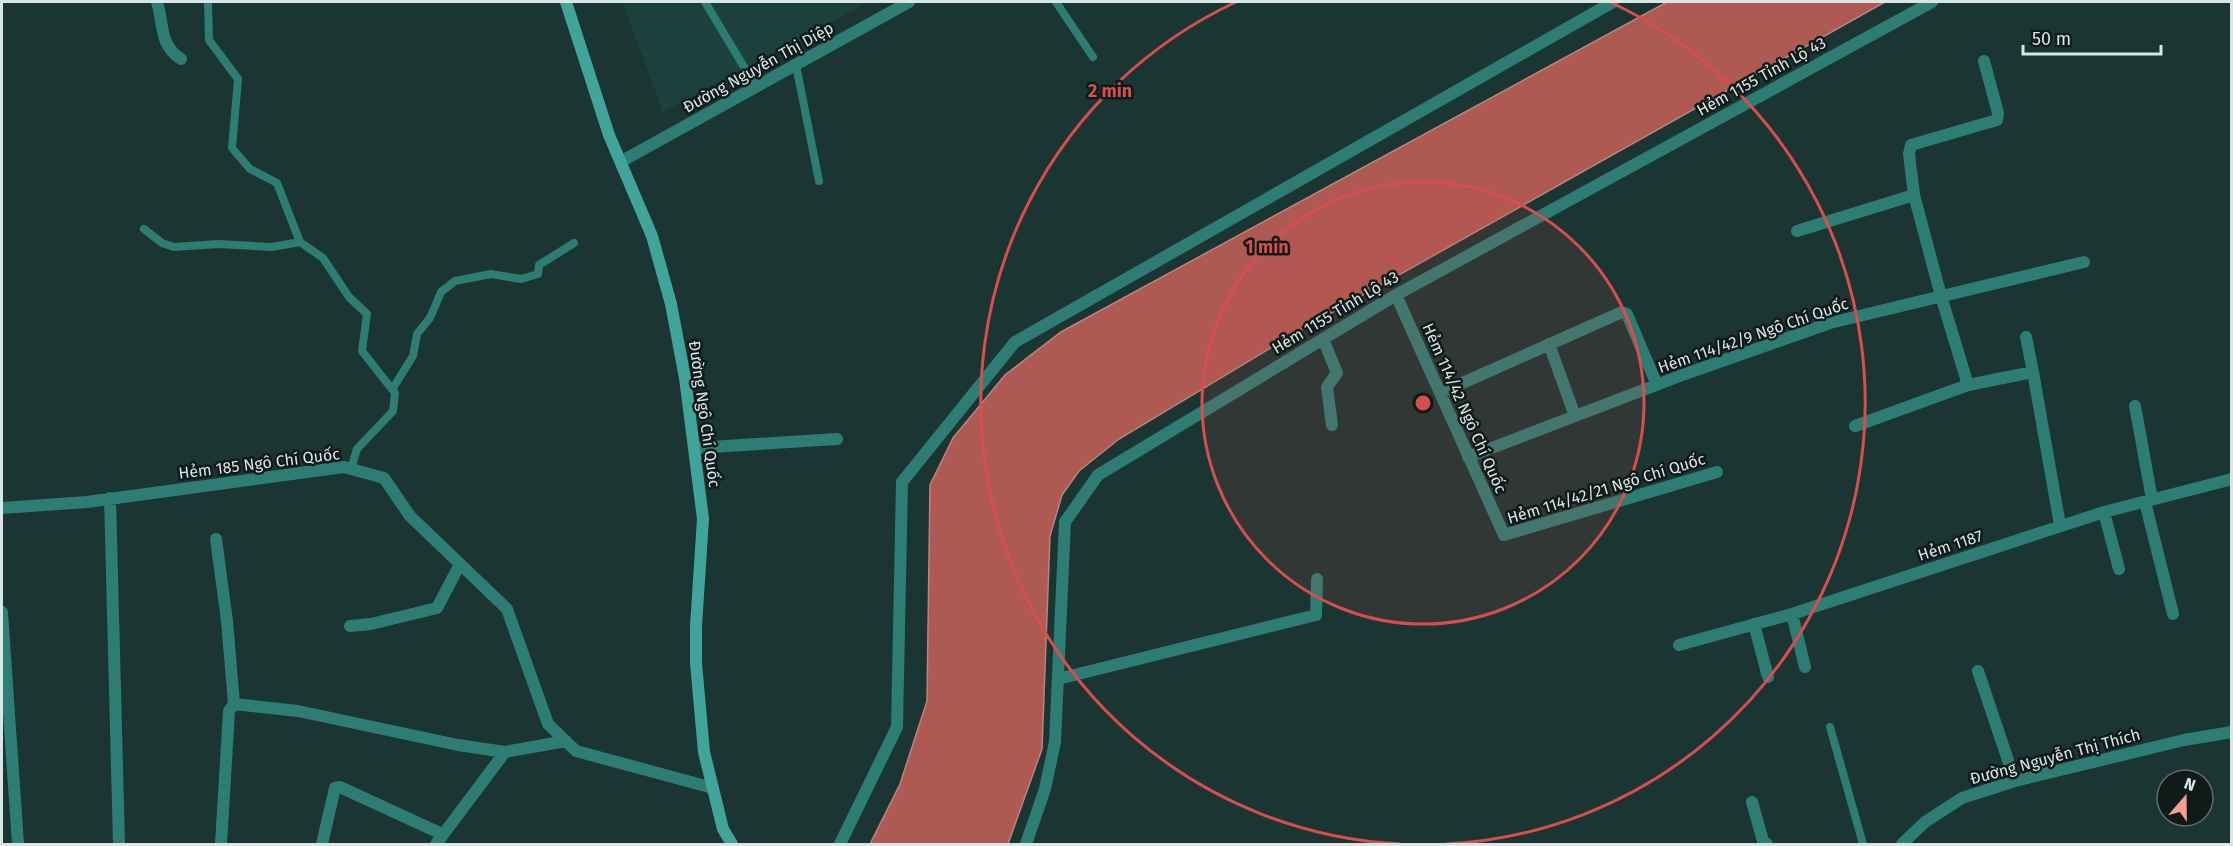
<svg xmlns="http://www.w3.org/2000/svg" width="2233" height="846" font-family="'Fira Sans',sans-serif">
	<rect width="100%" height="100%" fill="#1a3532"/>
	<path fill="#1c413d" d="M622,2H869L663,112Z"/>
	<path fill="#ae5a53" stroke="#bb847f" stroke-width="1.5" d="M1667,2H1885L1292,335L1119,439L1079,471L1062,495L1050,536L1042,749L1008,844H870L900,784L927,701L930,485L953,438L1005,375L1061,332Z"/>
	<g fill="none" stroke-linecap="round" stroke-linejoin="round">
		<path stroke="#2e7d75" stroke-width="8" d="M208,2L209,40L238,79L232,148L250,169L277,183L300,242L323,258L349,297L367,314L362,351L395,393L393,411L357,449L351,469
			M705,2L756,87
			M1056,2L1093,57
			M796,65L819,181
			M144,229L162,243L174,247L218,244L272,247L300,242
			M393,388L413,356L417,334L430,318L441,292L455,281L491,274L521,279L538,274L539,265L574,243
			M1830,727L1863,844"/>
		<path stroke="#2e7d75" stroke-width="12" d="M157,2C164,24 159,45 181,59
			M622,161L909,2
			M1914,195L1909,154L1911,145L1997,120L1998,113L1984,61
			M1797,231L1914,195L1941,296L1968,385L1855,426
			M1396,295L1504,535L1717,472
			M2026,337L2033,372
			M1323,339L1337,373L1327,387L1332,425
			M1549,344L1575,416
			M1968,385L2033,372L2060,525
			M1440,393L1622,312L1627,314L1657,385
			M2135,406L2152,499
			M695,448L837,439
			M1468,457L1685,374L1830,323L2084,262
			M110,498L119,844
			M2145,502L2173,614
			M2,508L87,502L344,467L384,478L410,516L507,609L548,724L576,751L713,788
			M2104,512L2119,569
			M216,539L227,621L234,704
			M2,612L18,844
			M1792,614L1805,667
			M1754,624L1768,677
			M350,626L371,624L437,608L460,564
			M1679,645L1792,614L2104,512L2232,479
			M1978,671L2015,781
			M1058,679L1316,615L1317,579
			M1752,802L1763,841L1767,844
			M221,844L229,711L234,704L298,711L458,745L505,752L566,741
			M322,844L335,788L340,787L442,834
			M436,844L505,752
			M840,844L897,727L902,482L1015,342L1613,2
			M1026,844L1045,789L1055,742L1065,522L1098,475L1396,295L1932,2
			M1902,844L1925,822L1962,798L2015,781L2184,740L2232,732"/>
		<path stroke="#41a49b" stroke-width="12" d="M566,2L609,135L652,236L671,304L685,378L703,519L696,626V663L704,752L723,829L732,844"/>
	</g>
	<circle cx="1423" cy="403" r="221" fill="#d64e4e" fill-opacity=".12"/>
	<g fill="none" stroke="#d64e4e" stroke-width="3">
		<circle cx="1423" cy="403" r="221"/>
		<path d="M1400 844A442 442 0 0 1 1236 2M1610 2A442 442 0 0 1 1446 844"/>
	</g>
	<g text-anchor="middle" stroke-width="5" stroke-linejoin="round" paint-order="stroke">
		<g font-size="16" fill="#d8e7e5" stroke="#0f1a19">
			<text transform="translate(758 67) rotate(-29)" y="6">Đường Nguyễn Thị Diệp</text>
			<text transform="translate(1761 76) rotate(-29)" y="6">Hẻm 1155 Tỉnh Lộ 43</text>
			<text transform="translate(1335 312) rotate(-31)" y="6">Hẻm 1155 Tỉnh Lộ 43</text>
			<text transform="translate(1753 335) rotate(-19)" y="6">Hẻm 114/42/9 Ngô Chí Quốc</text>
			<text transform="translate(1465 408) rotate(66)" y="6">Hẻm 114/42 Ngô Chí Quốc</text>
			<text transform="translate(705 414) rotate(82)" y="6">Đường Ngô Chí Quốc</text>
			<text transform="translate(259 463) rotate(-7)" y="6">Hẻm 185 Ngô Chí Quốc</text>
			<text transform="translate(1606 488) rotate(-17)" y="6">Hẻm 114/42/21 Ngô Chí Quốc</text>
			<text transform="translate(1950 545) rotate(-18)" y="6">Hẻm 1187</text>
			<text transform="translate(2055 756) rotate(-15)" y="6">Đường Nguyễn Thị Thích</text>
		</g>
	</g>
	<circle cx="1423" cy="403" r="9" fill="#d64e4e" stroke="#0f1a19" stroke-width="3"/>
	<g font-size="18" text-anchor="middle" font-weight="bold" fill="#d64e4e" stroke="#0f1a19" stroke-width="5" stroke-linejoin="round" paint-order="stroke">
		<text x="1110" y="97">2 min</text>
		<text x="1267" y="253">1 min</text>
	</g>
	<rect width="2233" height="846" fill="none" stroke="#d8e7e5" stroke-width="6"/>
	<g transform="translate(2185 798) rotate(20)"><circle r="28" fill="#0f1a19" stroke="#5f6c6b" stroke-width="1.5"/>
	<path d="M0-4.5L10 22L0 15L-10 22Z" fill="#f59c93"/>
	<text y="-9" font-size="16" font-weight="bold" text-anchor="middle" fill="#d8e7e5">N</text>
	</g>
	<path d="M2023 45v9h138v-9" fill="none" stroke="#d8e7e5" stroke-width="3"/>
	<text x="2032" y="45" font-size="18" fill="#d8e7e5" stroke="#0f1a19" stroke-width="4.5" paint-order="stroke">50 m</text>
</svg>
